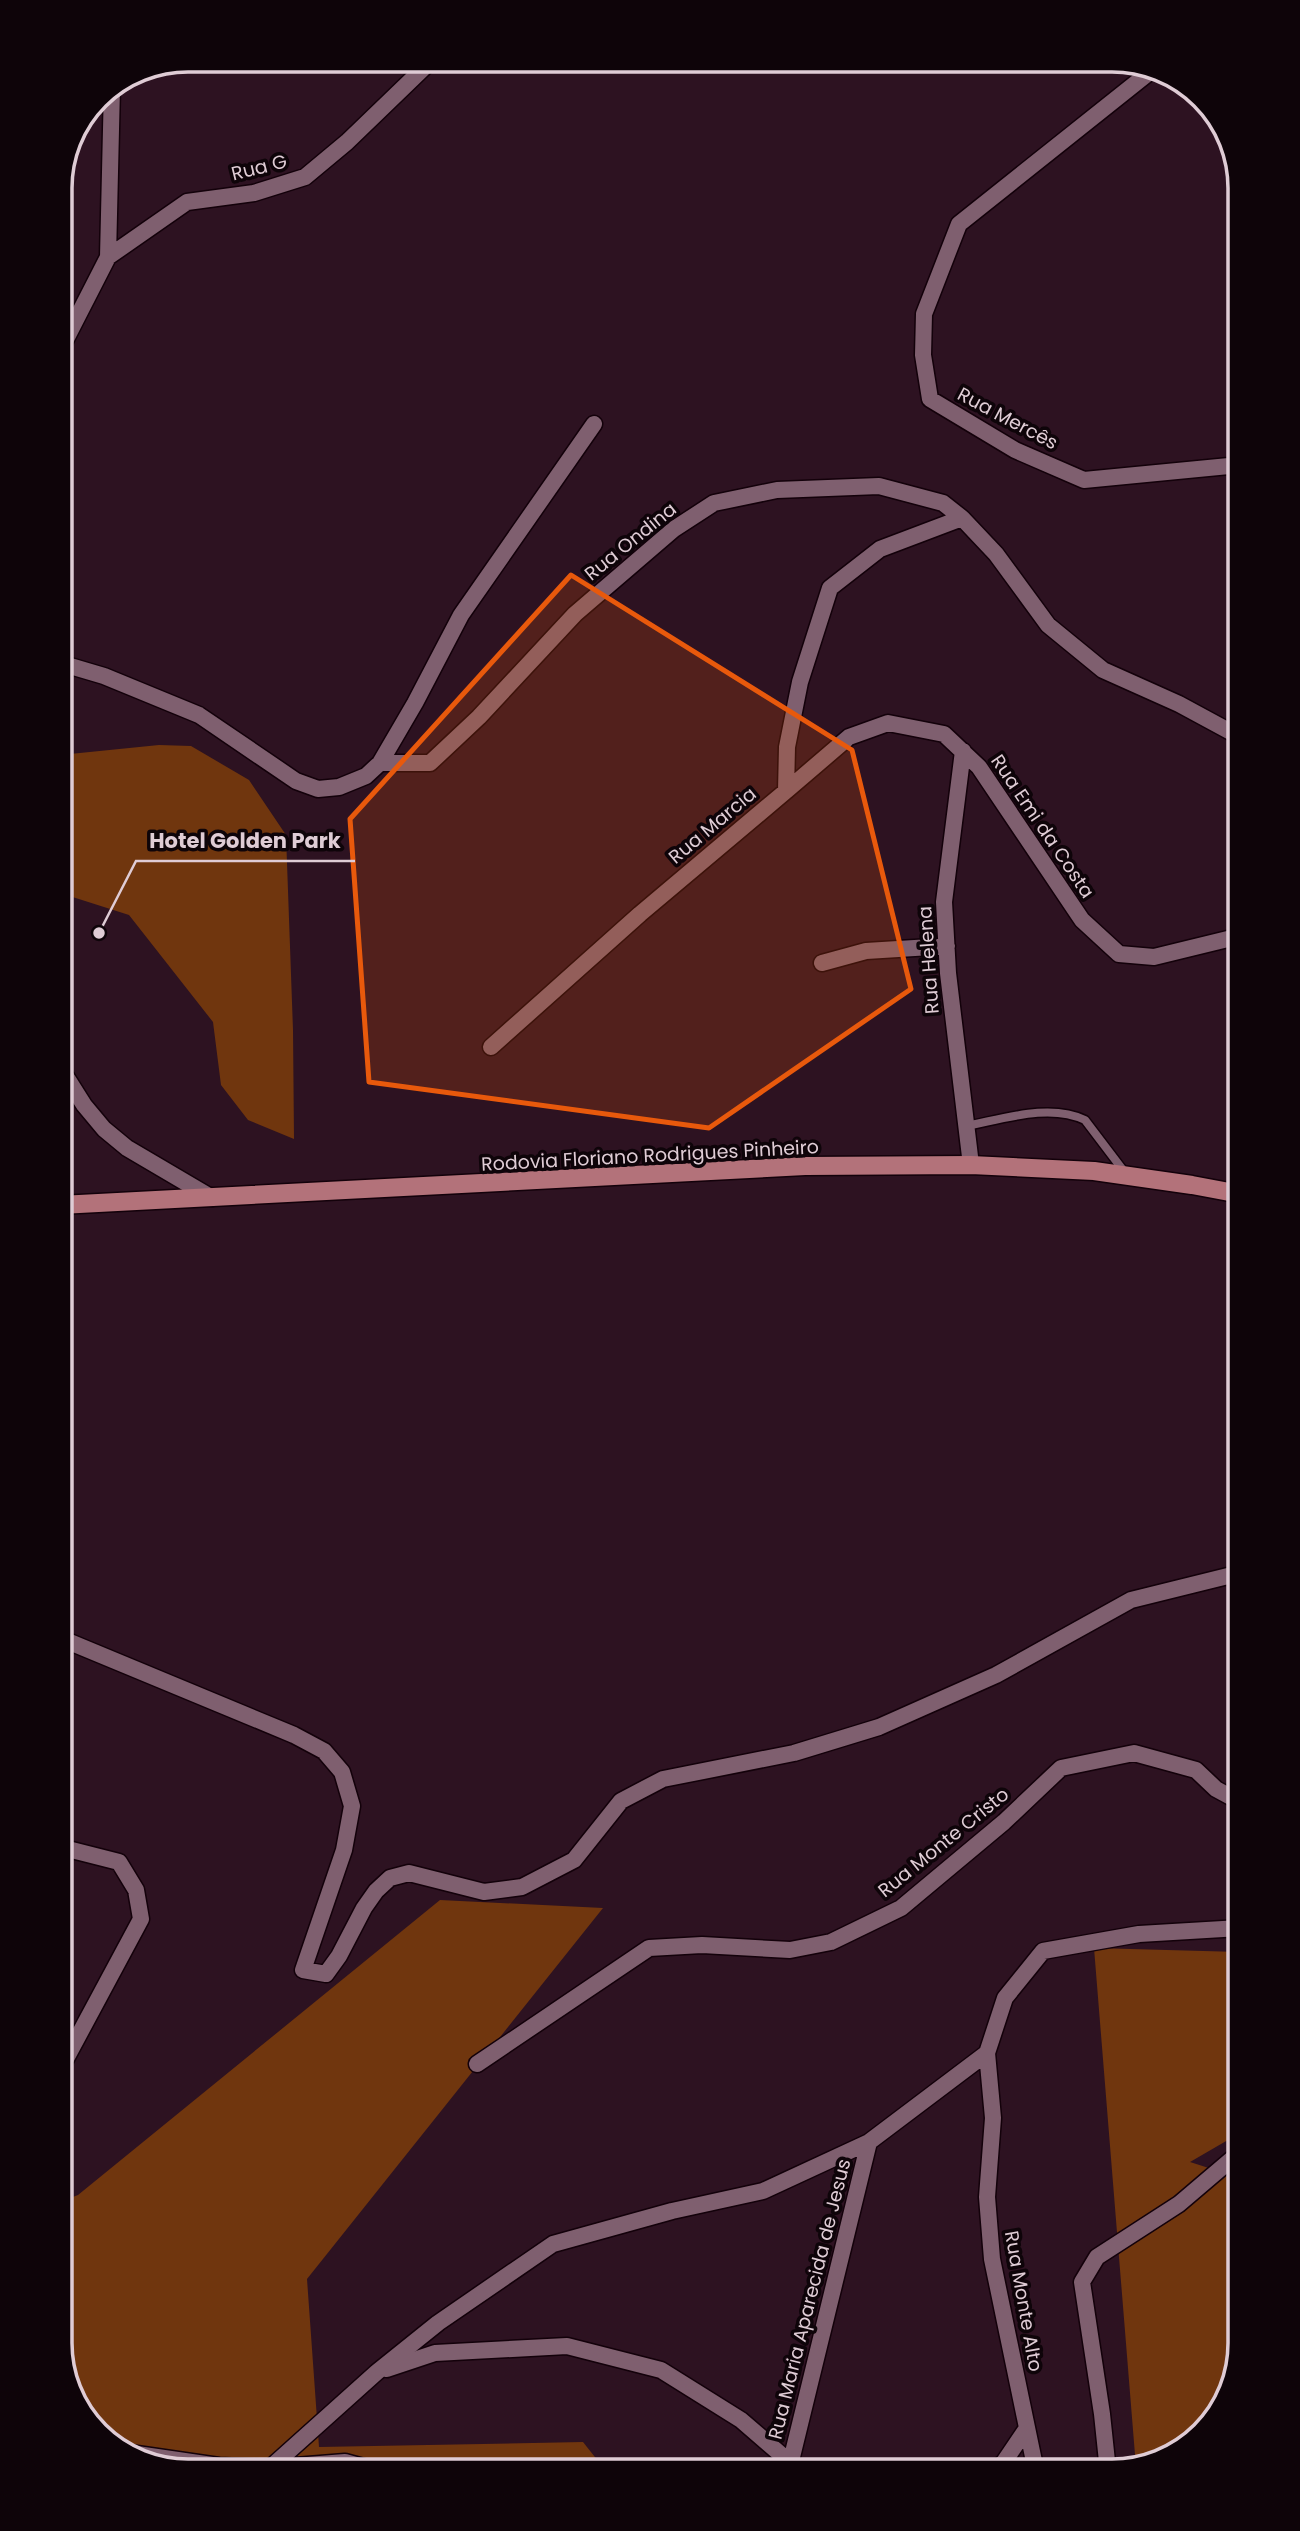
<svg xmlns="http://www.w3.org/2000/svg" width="1300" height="2531" font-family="Poppins,sans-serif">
	<rect width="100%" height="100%" fill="#2d1221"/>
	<path fill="#70360e" d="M159,745L191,746L249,780L286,835L293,1030L294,1139L248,1120L221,1085L213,1022L129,915L60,893V755Z
		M440,1900L603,1908L307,2279L319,2447L583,2442L606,2471H179L116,2450L69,2392L60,2344V2202L78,2195Z
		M1094,1948L1240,1952V2133L1190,2162L1240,2178V2344L1219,2415L1161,2462L1136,2467Z"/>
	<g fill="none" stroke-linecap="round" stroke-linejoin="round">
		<g stroke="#13010a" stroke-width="11">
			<path id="lane" d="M966,1126C1003,1119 1050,1103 1085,1120L1126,1174"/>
		</g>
		<g stroke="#13010a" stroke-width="19">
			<path id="street" d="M1151,71L959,224L924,314L923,355L930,399L1015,450L1084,480L1229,466L1240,462
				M108,257L187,202L254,193L305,177L347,142L432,60
				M60,345L64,343L108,257L112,87
				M60,663L104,676L199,715L296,781L318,789L339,787L366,776L380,763L415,703L461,615L594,424
				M963,751L944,902L948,973L971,1165
				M380,763H430L479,717L575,614L674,529L714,503L777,490L879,486L943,503L962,518L996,554L1048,625L1103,670L1179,704L1240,737
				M786,791L849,737L888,723L944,734L979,767L1082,920L1119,954L1154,957L1240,936
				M822,963L866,951L947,946
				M491,1047L640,914L786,791L787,747L800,682L830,588L880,549L962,518
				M60,1067L84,1105L104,1129L127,1148L212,1198
				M60,1638L294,1735L324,1751L342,1772L352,1806L344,1850L303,1970L326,1974L339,1956L364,1908L376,1891L390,1878L409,1873L484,1892L522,1887L574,1860L621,1801L663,1779L794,1753L879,1727L996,1675L1131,1600L1240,1573
				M477,2064L649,1948L702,1945L790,1950L831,1942L901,1908L1004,1822L1061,1768L1134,1753L1196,1770L1216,1789L1240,1802
				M60,2070L141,1919L136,1890L119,1862L60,1847
				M387,2369L435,2353L567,2346L661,2370L741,2420L800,2471
				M123,2452L219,2466L270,2468L345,2462L378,2471
				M790,2465L869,2142
				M270,2468L377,2372L438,2323L553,2244L672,2211L763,2191L869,2142L987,2053
				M994,2471L1004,2462L1027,2428
				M1036,2471L992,2259L987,2197L993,2118L987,2053L1005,1998L1043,1951L1139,1934L1240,1928
				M1108,2471L1102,2414L1082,2282L1097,2257L1179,2204L1233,2158L1240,2160"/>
		</g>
		<g stroke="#13010a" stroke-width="21">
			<path id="primary" d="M60,1205L805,1166L971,1165L1094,1171L1192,1185L1240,1194"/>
		</g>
		<use href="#lane" stroke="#7f5f6f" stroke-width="8"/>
		<use href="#street" stroke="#7f5f6f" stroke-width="16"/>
		<use href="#primary" stroke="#b3727a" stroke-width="18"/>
	</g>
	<path fill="#e8590c" fill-opacity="0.2" stroke="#e8590c" stroke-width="5" stroke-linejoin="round" d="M571,575L852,750L911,989L709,1128L369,1082L350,819Z"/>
	<g text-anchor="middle" stroke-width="7" stroke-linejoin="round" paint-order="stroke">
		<g font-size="19" fill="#dfccd5" stroke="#0e0409">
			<text transform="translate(259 167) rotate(-14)" y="7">Rua G</text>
			<text transform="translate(1008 418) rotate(28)" y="7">Rua Mercês</text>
			<text transform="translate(630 541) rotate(-39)" y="7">Rua Ondina</text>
			<text transform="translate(712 825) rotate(-40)" y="7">Rua Marcia</text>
			<text transform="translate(1043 826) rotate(56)" y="7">Rua Emi da Costa</text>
			<text transform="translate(928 960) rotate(-94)" y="7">Rua Helena</text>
			<text transform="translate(650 1155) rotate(-3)" y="7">Rodovia Floriano Rodrigues Pinheiro</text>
			<text transform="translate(943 1842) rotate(-39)" y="7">Rua Monte Cristo</text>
			<text transform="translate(809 2299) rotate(-76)" y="7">Rua Maria Aparecida de Jesus</text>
			<text transform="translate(1024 2301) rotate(80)" y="7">Rua Monte Alto</text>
		</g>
	</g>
	<path d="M0 0H1300V2531H0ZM188 72H1112A116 116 0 0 1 1228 188V2343A116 116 0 0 1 1112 2459H188A116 116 0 0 1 72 2343V188A116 116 0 0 1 188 72Z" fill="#0e0409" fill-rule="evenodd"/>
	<path fill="none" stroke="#dfccd5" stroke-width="3.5" d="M188 72H1112A116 116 0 0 1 1228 188V2343A116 116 0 0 1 1112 2459H188A116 116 0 0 1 72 2343V188A116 116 0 0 1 188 72Z"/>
	<path fill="none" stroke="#dfccd5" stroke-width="2.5" d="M99 933L136 861H355"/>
	<circle fill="#dfccd5" stroke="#0e0409" stroke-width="2.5" cx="99" cy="933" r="7"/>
	<g font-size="21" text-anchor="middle" font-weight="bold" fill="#dfccd5" stroke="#0e0409" stroke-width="7" stroke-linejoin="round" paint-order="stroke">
		<text x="245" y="848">Hotel Golden Park</text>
	</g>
</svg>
